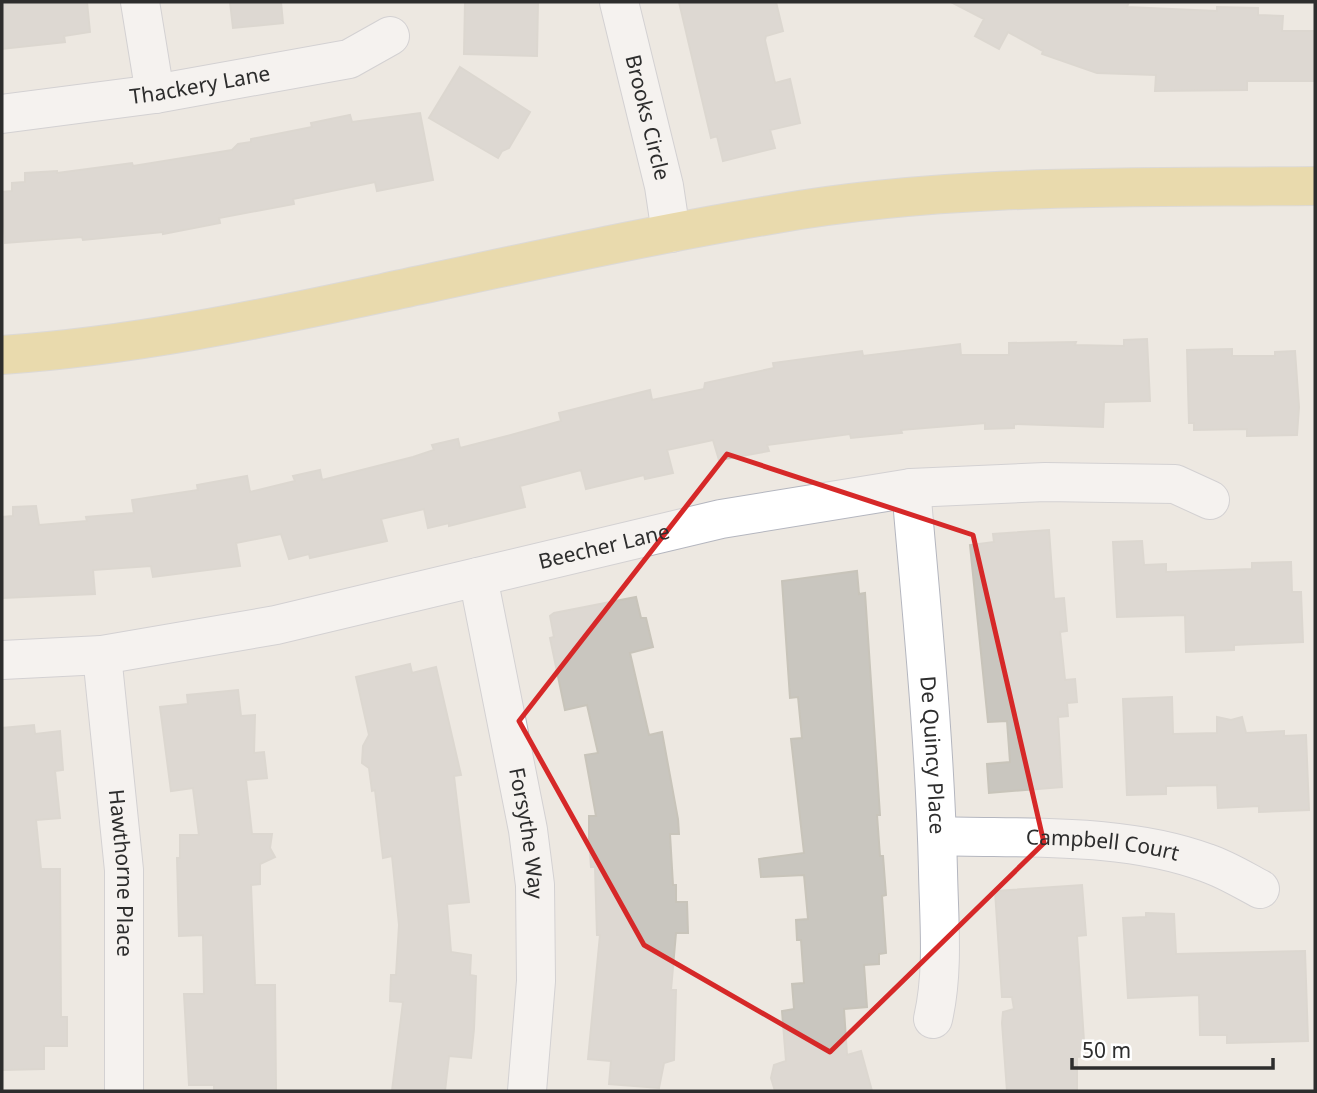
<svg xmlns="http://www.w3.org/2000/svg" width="1317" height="1093" font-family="'Noto Sans',sans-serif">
	<rect width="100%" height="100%" fill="#ede8e1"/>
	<path fill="#c9c6bf" stroke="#c8c4ba" stroke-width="2" d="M2,2H87L90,32L64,36L65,42L2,49Z
		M230,2H281L283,23L233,28Z
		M465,2H538L537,56L464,54Z
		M679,2H776L783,31L766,36L765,40L775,83L790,79L800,123L770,130L775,148L723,161L717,136L711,138Z
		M951,2H1129L1127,7L1217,11V7L1258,8V15L1283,16L1282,31H1315V81H1247V90L1155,91L1156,75L1097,73L1042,54L1043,51L1008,32L999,49L975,36L984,19Z
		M460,67L530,112L509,148L502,151L498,158L429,118Z
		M420,113L433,180L377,191L375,182L293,199L294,204L219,218L220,223L163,234V232L83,240L82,237L5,243L2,192L12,191V183L25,182V173L57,171V173L132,163L133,166L232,150L238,144L251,142V139L312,127L311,123L350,115L352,122Z
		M1147,339L1150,401L1104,402L1103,427L1014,424V428L985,429V423L901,430L902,433L851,438L850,434L767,445L769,451L719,460L713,440L667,450L673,473L645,479L644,475L586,489L581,470L520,486L525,507L449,526V523L428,528L424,509L381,519L387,541L310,558L309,554L289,559L281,534L236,543L240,566L153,577L151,566L93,570L95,594L3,598L2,517L13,516V507L36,506L39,525L87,521L86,517L134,513L132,500L198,490L197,485L247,476L250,492L295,481L293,476L320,470L322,480L413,457L434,450L432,445L458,439L460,448L507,436L561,421L559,413L626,396L650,390L652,400L704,389L705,383L774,368L773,363L862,351L863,356L960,344L961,355H1009V343L1076,342L1075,345L1124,346V340Z
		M1232,349V356H1275V352L1295,351L1299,407L1297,435L1247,436V429L1194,430V423H1189L1187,350Z
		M1049,530L1054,599L1064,598L1067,631L1060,632L1065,680L1075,679L1077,702L1067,703L1068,716L1058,717L1062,787L989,793L987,764L1010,762L1007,721L988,722L970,545L994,542L993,534Z
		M1142,541L1144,565L1166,564V572L1252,569V563L1291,562L1292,592H1301L1303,642L1234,645V650L1186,652L1185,615L1117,617L1113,542Z
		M857,571L859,594L865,593L880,815H877L880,856H883L886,895L882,896L886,953L879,954V964L864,965L867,1007L844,1009L847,1055L861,1051L872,1091H775L771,1078L774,1065L786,1061L782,1011L794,1009L792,984L804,983L801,940H797L796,920L808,919L804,875L761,877L759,859L804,853L791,739L802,738L798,697L790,698L782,581Z
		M636,597L641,618H646L653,647L630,653L649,735L662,732L678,819L679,834H670L673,885H676V902H687L688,933H676L671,990H676L674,1060L664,1063L659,1088L609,1084L611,1061L588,1059L600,935H597L595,867H591L589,840V816H596L585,755L598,753L587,705L565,710L550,638L554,637L550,616L554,613Z
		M410,664L412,673L436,667L461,775L454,776L469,902L447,904L451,952L471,955L470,975L476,976L474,1029L471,1058L449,1056L445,1091H392L403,1002L390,1001L391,975H396L399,925L392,856L383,858L375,790L372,791L369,768L362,763L363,746L369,735L356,677Z
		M238,690L241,716L255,715L254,753L264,752L267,778L246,780L252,834H272L270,848L275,857L260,864V884L251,885L255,985H275L276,1091H214V1085H189L184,994H204L203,935L179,936L177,858H180V835H199L193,788L171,791L160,707L188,704L187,695Z
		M1172,697L1173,734L1217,733V717L1231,720L1242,717L1246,733L1284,731V736L1306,735L1309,810L1259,812V806L1218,808L1217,785L1166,786V794L1127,795L1123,699Z
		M34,725L35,734L60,731L63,770L55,771L60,818L36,820L41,869H60L61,1017H67V1046H44V1069L2,1070V728Z
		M1082,885L1086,935L1077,936L1085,1056L1077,1057V1091H1007L1002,1023L1003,1012L1014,1009L1012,997H1002L995,891Z
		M1146,913L1174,914L1176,954L1305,951L1308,1041L1227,1043V1035H1200L1199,995L1128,998L1123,918L1146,917Z"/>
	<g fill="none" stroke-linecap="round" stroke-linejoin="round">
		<g stroke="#b4b6bf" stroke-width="40">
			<g id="minor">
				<path d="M140,2L155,94"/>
				<path id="s1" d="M619,2L664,186L671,233"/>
				<path id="s2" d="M2,114L155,94L349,59L390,36"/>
				<path id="s3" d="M911,488C922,616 935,743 938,871C939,921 944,971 933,1019"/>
				<path id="s4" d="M478,577L528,830L535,885L536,981L527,1091"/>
				<path id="s5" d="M102,655L124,870V1091"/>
				<path id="s6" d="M2,660L102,655L276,625L721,519L911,488L1045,482L1175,484L1210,500"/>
				<path id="s7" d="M937,836C1025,839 1123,832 1207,863C1225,869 1243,880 1260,889"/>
			</g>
		</g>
		<g stroke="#c8c8c8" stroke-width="40">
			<path id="major" d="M2,355C131,346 257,320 383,293C514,265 644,236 776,214C953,183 1136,188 1315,186"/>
		</g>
		<use href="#minor" stroke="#fff" stroke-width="38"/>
		<use href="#major" stroke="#e5cb6e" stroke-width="38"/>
	</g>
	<path d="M0 0H1317V1093H0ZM727,454L973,535L1044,843L830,1052L644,945L519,721Z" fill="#ede8e1" fill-opacity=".55" fill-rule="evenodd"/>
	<path fill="none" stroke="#d62828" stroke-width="5" stroke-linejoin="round" d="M727,454L973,535L1044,843L830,1052L644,945L519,721Z"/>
	<g text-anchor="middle" stroke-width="6" stroke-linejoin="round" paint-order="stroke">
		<g font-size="21" fill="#2d2d2d" stroke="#fff">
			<text dy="7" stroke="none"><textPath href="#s2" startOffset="200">Thackery Lane</textPath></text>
			<text dy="7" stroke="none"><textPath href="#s1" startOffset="119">Brooks Circle</textPath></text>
			<text dy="7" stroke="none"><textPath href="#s6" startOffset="614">Beecher Lane</textPath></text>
			<text dy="7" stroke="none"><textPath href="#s3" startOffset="268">De Quincy Place</textPath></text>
			<text dy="7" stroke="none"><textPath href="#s4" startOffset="261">Forsythe Way</textPath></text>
			<text dy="7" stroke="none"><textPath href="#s7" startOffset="166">Campbell Court</textPath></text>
			<text dy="7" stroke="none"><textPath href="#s5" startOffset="219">Hawthorne Place</textPath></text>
		</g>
	</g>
	<rect width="1317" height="1093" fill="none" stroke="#2d2d2d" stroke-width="7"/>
	<path d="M1072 1058v10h201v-10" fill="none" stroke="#2d2d2d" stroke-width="3.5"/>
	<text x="1082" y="1058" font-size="21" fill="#2d2d2d" stroke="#ffffff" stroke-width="5" paint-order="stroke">50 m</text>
</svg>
